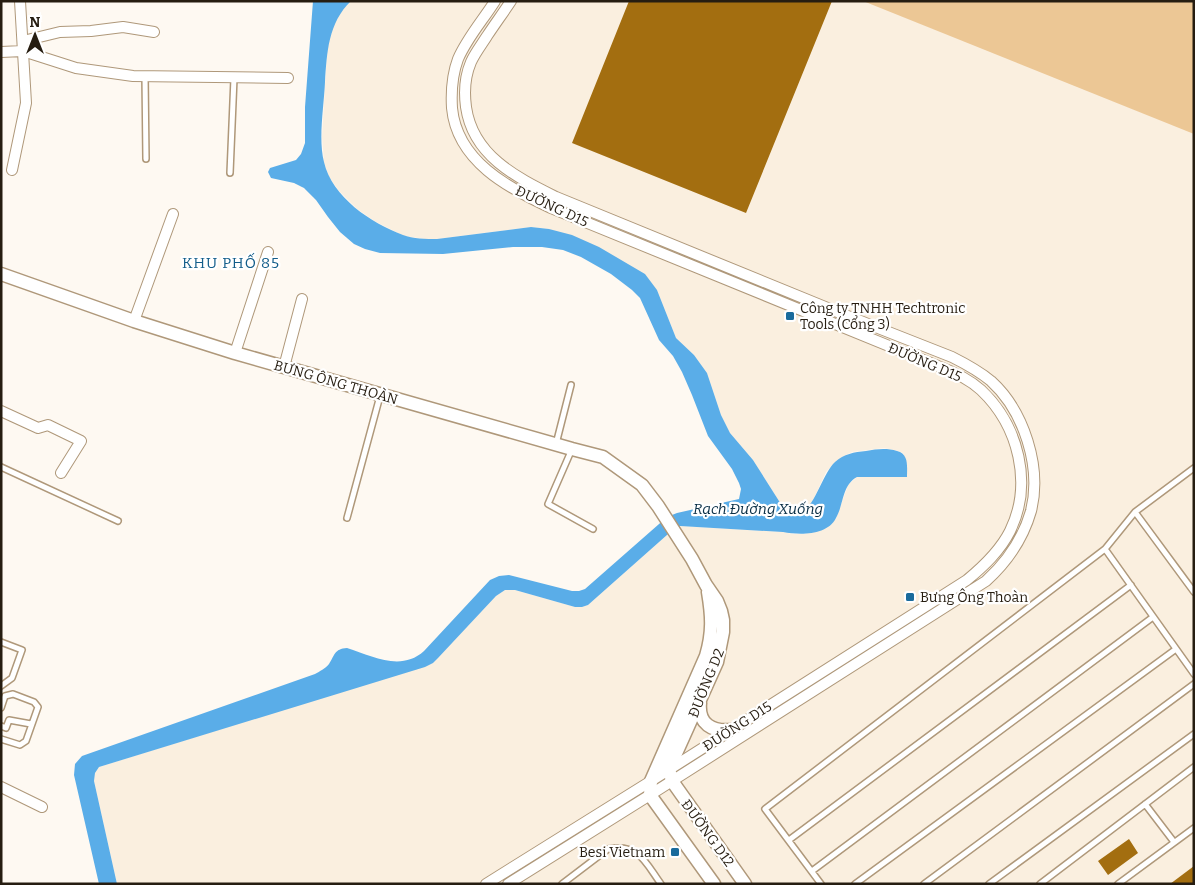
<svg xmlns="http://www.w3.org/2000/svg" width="1195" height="885" font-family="Bitter,serif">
	<rect width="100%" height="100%" fill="#fef9f2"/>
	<path fill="#faefdf" d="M351,1H1194V884H117L94,781L95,773L99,767L433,663L496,596L505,590H515L575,607H582L588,605L676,527L680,526L783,532L793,534H805L836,519L848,485L857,477L907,476V464L903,453L898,451L884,448L852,452L842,457L834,463L826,472L814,498L811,504L806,509L798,514H793L786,512L753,460L730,433L721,415L707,373L694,355L676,338L657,290L549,229L531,227L437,239H425L404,236L376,222L357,209L339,191L329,177L324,162L322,137L327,52L331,31L339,14Z"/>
	<path fill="#ecc795" d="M863,1H1194V134Z"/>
	<path fill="#5aade8" d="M313,1H351C328,23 327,53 325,82C324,106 318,139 324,162C332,197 371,223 403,235C413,239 426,239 437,239L531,227L549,229L572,235L599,247L645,274L657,290L676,338L694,355L707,373L721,415L730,433L753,460L786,512C790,513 794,515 798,514C814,511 822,474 835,462C844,454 854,452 866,451C877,449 887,448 897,451C909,454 907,466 907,477H857C842,485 844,504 836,518C827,536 799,535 783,532L680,526L676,527L588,605L582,607H575L515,590H505L496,596L438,658L433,663L425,667L99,767L95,773L94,781L117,884H99L74,775L75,764L82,756L315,674C320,671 325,669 329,664C335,655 334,649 347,648C372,656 401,672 424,651L490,580L499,576L509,575L572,591H579L585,589L667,517L677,513L739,499L741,489L739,483L732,469L708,436L692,395L682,372L673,356L659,340L640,298L632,290L611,274L581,257L563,250L542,247H513L443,254L380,253L365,249L354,244L340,232L328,217L316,200L304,188L294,183L271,178L268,172L270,168L296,160L301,154L305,143V107Z"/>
	<path fill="#a36e10" d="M629,1H832L746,213L572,143Z
		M1129,839L1138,853L1108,875L1098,861Z
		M1194,866V884H1170Z"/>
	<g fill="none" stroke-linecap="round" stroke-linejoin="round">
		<g stroke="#af987a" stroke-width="8">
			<path id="service" d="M145,76L146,159
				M230,173L234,78
				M556,444L571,385
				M572,449L548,504L593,529
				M1,467L118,521
				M1135,512L1194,592
				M347,518L380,396
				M1105,549L1194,674
				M1,642L22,650L12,678L1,686
				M1,708L5,696L13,694L34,702L38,707L26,741L20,745L1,739
				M1,726L6,728L9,720L31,724
				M1145,804L1174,842
				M789,840L1131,585
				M812,871L1153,617
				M562,884L608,849C639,843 645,862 661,884
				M821,884L765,809L1105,549L1135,512L1194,468
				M855,884L1176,649
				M924,884L1194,684
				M989,884L1194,734
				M1040,884L1194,767
				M1118,884L1194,828"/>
		</g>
		<g stroke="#af987a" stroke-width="12">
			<path id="minor" d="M23,41L60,32L91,31L123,27L154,32
				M1,52L23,51L76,68L133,76L288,78
				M12,170L26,103L20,1
				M134,321L173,214
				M235,353L268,252
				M284,367L302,299
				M1,411L38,428L48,425L81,441L61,473
				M1,787L42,807
				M486,884L651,781L967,580C984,566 1000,551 1010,531C1033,484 1019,426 981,390C969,379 954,372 938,366L551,208C508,188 457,161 452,108C451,91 452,75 458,59C467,38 483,20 495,1
				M508,884L650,795L986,581C1007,562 1023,539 1031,511C1042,467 1024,411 991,381C979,371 966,364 952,357L835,311L556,197C516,177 473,156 466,107C464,92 465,76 471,62C475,53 482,44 487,36C495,24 503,13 511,1"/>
		</g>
		<g stroke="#af987a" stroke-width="15">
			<path id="tertiary" d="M1,274L134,321L235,353L572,449L603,457L642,485L658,506L692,559L706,585L717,601L721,611L723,620V632L717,662L669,769L672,781L745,884
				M708,592C712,616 713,632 706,656L651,781L650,795L714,884
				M700,703C698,724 712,732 732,730"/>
		</g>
		<use href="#service" stroke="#fff" stroke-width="5"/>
		<use href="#minor" stroke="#fff" stroke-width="10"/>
		<use href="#tertiary" stroke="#fff" stroke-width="12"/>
	</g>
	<g fill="#1a6b9c" stroke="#fff" stroke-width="2">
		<rect x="785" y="311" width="10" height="10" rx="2.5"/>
		<rect x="905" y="592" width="10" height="10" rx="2.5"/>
		<rect x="670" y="847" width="10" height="10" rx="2.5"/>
	</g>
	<g text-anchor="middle" stroke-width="4.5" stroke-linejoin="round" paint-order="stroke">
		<g font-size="14" fill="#261d11" stroke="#fff">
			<text transform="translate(552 206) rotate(25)" y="5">ĐƯỜNG D15</text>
			<text transform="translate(925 362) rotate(23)" y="5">ĐƯỜNG D15</text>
			<text transform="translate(336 382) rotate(16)" y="5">BƯNG ÔNG THOÀN</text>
			<text transform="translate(706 683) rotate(-68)" y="5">ĐƯỜNG D2</text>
			<text transform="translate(737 726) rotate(-33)" y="5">ĐƯỜNG D15</text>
			<text transform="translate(708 833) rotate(54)" y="5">ĐƯỜNG D12</text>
		</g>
		<g font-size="14" fill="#261d11" stroke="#fff" text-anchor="start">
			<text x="800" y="313">Công ty TNHH Techtronic<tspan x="800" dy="16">Tools (Cổng 3)</tspan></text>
			<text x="920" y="602">Bưng Ông Thoàn</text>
			<text x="665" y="857" text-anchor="end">Besi Vietnam</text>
		</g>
		<g font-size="15" letter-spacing="1" fill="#135d8a" stroke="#fff">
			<text x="231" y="268">KHU PHỐ 85</text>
		</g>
		<g font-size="15" font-style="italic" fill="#0a2f46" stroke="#fff">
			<text x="758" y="514">Rạch Đường Xuống</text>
		</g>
	</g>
	<rect width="1195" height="885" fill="none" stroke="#261d11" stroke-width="5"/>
	<g transform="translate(35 35)" stroke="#ffffff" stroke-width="4" paint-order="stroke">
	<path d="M0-4L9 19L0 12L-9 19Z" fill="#261d11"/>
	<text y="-8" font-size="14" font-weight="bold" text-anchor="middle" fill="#261d11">N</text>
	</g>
</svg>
